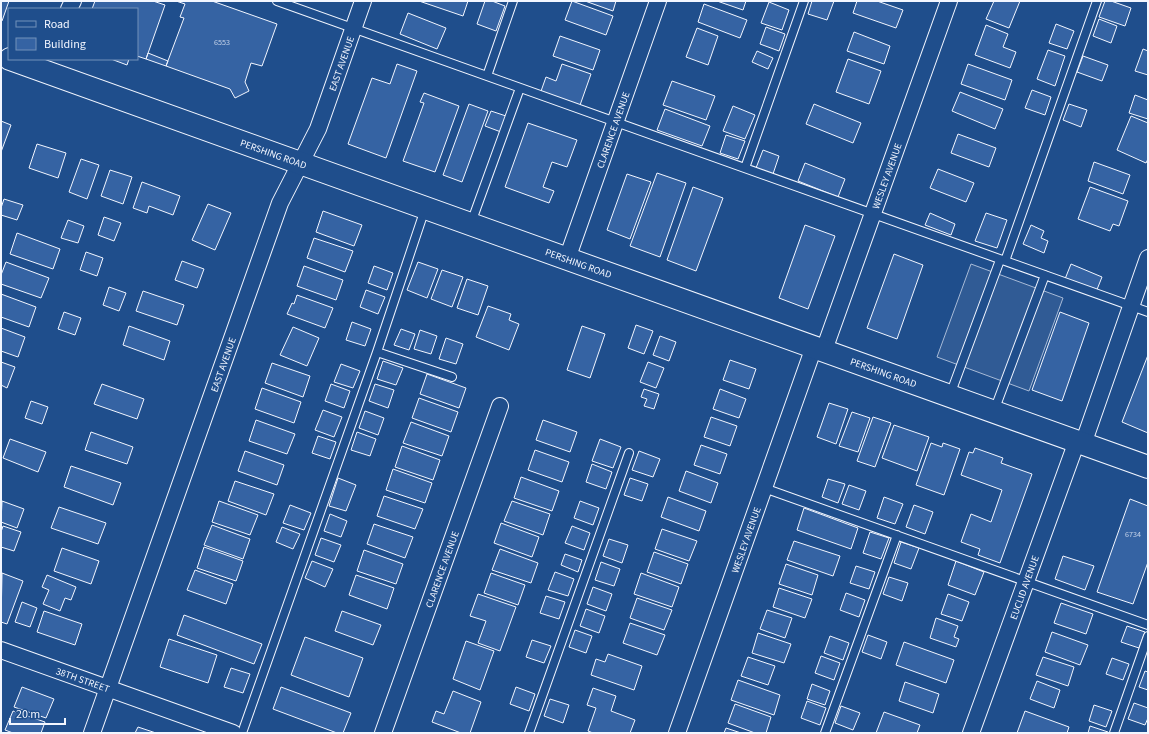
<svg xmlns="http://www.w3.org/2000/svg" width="1149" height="734" font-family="'Source Sans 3',sans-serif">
	<rect width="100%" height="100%" fill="#1f4e8c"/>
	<path fill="#305b95" stroke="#a8bbd7" d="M971,264L1063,298L1029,391L937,357Z"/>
	<path fill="#3563a3" stroke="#f2f6ff" d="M1,1H9L2,21L1,20Z
		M95,1H153L165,5L146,59L137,56V9H92Z
		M176,1H212L277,24L262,66L251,63L245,82L249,91L235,98L230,89L166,66L184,18L180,17L185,4Z
		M419,1H468L463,16Z
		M485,1H492L505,6L496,31L477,24Z
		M572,1L613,16L606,35L565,20Z
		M585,1H616L613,11Z
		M717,1H746L743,10Z
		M812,1H834L827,20L808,14Z
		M857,1H877L903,10L896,28L853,13Z
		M994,1H1020L1009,28L986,19Z
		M1105,1H1111L1131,8L1125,26L1099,17Z
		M769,2L789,10L782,30L761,23Z
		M704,4L747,20L740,38L698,22Z
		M408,13L446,28L437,49L400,34Z
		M1099,19L1117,26L1111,43L1093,36Z
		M1056,24L1074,31L1067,49L1049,43Z
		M986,25L1008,34L1003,47L1016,52L1010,68L975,55Z
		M766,27L785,34L779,51L760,44Z
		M697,28L718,36L708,65L686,57Z
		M854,32L890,46L884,64L847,51Z
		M560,36L600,50L593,70L553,56Z
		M1143,49L1148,51V75L1135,71Z
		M1048,50L1065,56L1055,86L1037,79Z
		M757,51L773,58L768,69L752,62Z
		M148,53L168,61L166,66L146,59Z
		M1083,56L1108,65L1102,81L1077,72Z
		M111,59H129L127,65Z
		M848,59L881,71L869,104L836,92Z
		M397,64L417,71L386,158L348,144L372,78L390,84Z
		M562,64L591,74L579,108L540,94L546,77L556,81Z
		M968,64L1012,80L1005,100L961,84Z
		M672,81L715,96L706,120L663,105Z
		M1032,90L1051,97L1045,115L1025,108Z
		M960,92L1003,109L995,129L952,111Z
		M424,93L459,106L435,172L403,161L424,103L420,102Z
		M1135,95L1148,100V119L1129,113Z
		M469,104L488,111L462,182L443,175Z
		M814,104L861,123L853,143L806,124Z
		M1069,104L1087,110L1081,127L1063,120Z
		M733,106L755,115L745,139L723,131Z
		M665,109L710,126L702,146L657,130Z
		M491,111L506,116L501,132L485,126Z
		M1131,116L1148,123V159L1146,163L1117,150Z
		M1,121L11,125L1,152Z
		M528,123L577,140L567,167L552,162L543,187L554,191L549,203L505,187Z
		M958,134L996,148L989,167L951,153Z
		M726,135L745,141L738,159L720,153Z
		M37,144L66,153L58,178L29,168Z
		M763,150L779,156L773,174L756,168Z
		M81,159L99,165L87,199L69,192Z
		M1094,162L1130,175L1123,194L1088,181Z
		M805,163L845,179L838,197L798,181Z
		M938,169L974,183L966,202L930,188Z
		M110,170L132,177L123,204L101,196Z
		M657,173L686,183L660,257L630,246Z
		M627,174L651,182L630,239L607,230Z
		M142,182L180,196L173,215L149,206L147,213L133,208Z
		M693,187L723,198L696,271L667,260Z
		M1090,187L1128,201L1119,226L1113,224L1110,231L1078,219Z
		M4,199L23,205L17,220L1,215V208Z
		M208,204L231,213L215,250L192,240Z
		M323,211L362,225L354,246L316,232Z
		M930,213L955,224L951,235L925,225Z
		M986,213L1007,220L997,248L975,241Z
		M104,217L121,223L114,241L98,235Z
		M68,220L84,226L78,243L61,238Z
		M805,225L835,236L808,309L779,298Z
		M1031,225L1044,231L1041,238L1048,241L1044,253L1023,244Z
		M17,233L60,249L53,269L10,254Z
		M314,238L353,251L345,272L307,258Z
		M86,252L103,258L97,276L80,270Z
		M894,254L923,265L897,339L867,328Z
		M182,261L204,269L197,288L175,280Z
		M6,262L49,278L41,298L1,284V275Z
		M418,262L438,269L427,298L407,290Z
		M1071,264L1102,277L1096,292L1065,279Z
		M304,266L343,280L336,300L297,286Z
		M374,266L393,273L387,290L368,283Z
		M442,270L463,277L452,307L431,299Z
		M467,279L488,286L478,315L457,308Z
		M109,287L126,293L119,311L103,305Z
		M366,290L385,297L378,314L360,307Z
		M143,291L184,305L177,325L136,311Z
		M1,294L36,307L29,327L1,317Z
		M297,295L333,308L325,328L287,314L292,303L294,304Z
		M488,306L511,314L509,320L519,324L509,350L476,337Z
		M64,312L81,318L75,335L58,329Z
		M1060,312L1089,323L1062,401L1032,390Z
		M352,322L371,329L365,346L346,340Z
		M636,325L653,331L644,354L628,348Z
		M129,326L170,341L164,360L123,345Z
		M582,326L605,334L590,378L567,370Z
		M293,327L319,338L307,366L280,355Z
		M1,328L25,337L18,357L1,351Z
		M401,329L415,334L409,350L394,345Z
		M420,330L437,336L431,354L414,349Z
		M660,336L676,342L669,361L653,355Z
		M446,338L463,344L456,364L439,359Z
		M1148,355V433L1122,422Z
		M730,360L756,369L749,389L723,380Z
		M383,361L403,368L396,385L377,379Z
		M1,362L15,367L7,388L1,385Z
		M648,362L664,368L656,388L640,382Z
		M272,363L310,376L303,397L265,383Z
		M341,364L360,371L353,388L334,382Z
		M427,374L466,388L459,408L420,394Z
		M102,384L144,399L137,419L94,404Z
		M331,384L350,391L344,408L325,401Z
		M375,384L394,390L388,408L369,401Z
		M262,388L301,402L294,423L255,409Z
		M644,389L659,394L654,409L644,406L647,399L641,397Z
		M720,389L746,399L739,418L713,409Z
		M419,398L458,412L451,432L412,418Z
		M31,401L48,407L42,424L25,418Z
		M829,403L848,409L836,444L817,437Z
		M323,410L342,417L334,437L315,430Z
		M365,411L384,418L378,435L359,428Z
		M852,412L870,418L858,452L839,446Z
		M711,417L737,426L730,446L704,437Z
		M873,417L891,423L875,467L857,461Z
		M256,420L295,434L287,454L249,441Z
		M543,420L577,432L570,452L536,440Z
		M411,422L449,436L442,456L403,443Z
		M894,425L929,437L917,471L882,458Z
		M91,432L133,447L127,464L85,450Z
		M357,432L376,439L370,456L351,450Z
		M318,436L336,442L330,459L312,453Z
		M10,439L46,452L38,472L3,458Z
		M600,439L621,447L613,468L592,461Z
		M931,443L942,447L943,443L960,449L944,495L916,485Z
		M701,445L727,454L720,474L694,465Z
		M402,446L440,460L433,480L395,467Z
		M975,448L1003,458L1001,463L1032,474L1000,563L978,555L980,549L961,542L971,514L991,522L1002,490L961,475L969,452L973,453Z
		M535,450L569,462L562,482L528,470Z
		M245,451L284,465L277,485L238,471Z
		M639,451L660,459L653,477L632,470Z
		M592,464L612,472L606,489L586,482Z
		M71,466L121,483L113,505L64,487Z
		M393,469L432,483L425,503L386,490Z
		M686,471L718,483L711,503L679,491Z
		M521,477L559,491L552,511L514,498Z
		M338,478L356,485L346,511L329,506Z
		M630,478L648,484L642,501L624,495Z
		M828,479L845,484L838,503L822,497Z
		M235,481L274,494L266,515L228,501Z
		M849,485L866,491L859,510L842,504Z
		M384,496L423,509L415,529L377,516Z
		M668,497L706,511L699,531L661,517Z
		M884,497L903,504L895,524L877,518Z
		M1130,499L1148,506V562L1133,604L1097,592Z
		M2,501L24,509L17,528L1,522Z
		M219,501L258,515L250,535L212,522Z
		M512,501L550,514L543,535L504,521Z
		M580,501L599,508L593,525L574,518Z
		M290,505L311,513L304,530L283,523Z
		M914,505L933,512L925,534L906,527Z
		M59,507L106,523L98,544L51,528Z
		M804,508L858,528L851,549L797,530Z
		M330,514L347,521L341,537L324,531Z
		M501,523L539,537L532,557L494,543Z
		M374,524L413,537L405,558L367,544Z
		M212,525L250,539L243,559L204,545Z
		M3,526L21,532L14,551L1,547V532Z
		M572,526L590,533L584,550L565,543Z
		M282,527L300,534L293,549L276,542Z
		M662,529L697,541L689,561L655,549Z
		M870,532L889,538L881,559L863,553Z
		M321,538L341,545L334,562L315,555Z
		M609,539L628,545L622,563L603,556Z
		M794,541L840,556L833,576L787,560Z
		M901,542L919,548L911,569L894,563Z
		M204,547L243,561L236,581L197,568Z
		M62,548L99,561L91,584L54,571Z
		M500,549L538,563L531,583L492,570Z
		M364,550L403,564L396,584L357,571Z
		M654,552L688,564L681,584L647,572Z
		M565,554L582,560L578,572L561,565Z
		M1063,556L1094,566L1085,590L1055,579Z
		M312,561L333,569L325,587L305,578Z
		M956,561L984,572L975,595L948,585Z
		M601,562L620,569L614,586L595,580Z
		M786,564L818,575L812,595L779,584Z
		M856,566L875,572L869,589L850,583Z
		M195,570L233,584L226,604L187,590Z
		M555,572L574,579L568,596L548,590Z
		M2,573L23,581L7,624L1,622Z
		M491,573L525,585L518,605L484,593Z
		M641,573L679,587L672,607L634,594Z
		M47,575L76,587L71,600L65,598L60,611L43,604L49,590L42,587Z
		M356,575L394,588L387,609L349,595Z
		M889,577L908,583L902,601L883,594Z
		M593,587L612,594L606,611L587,604Z
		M779,588L812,599L805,618L773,607Z
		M846,593L865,600L859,617L840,610Z
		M478,594L516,607L500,651L478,643L486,621L470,616Z
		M948,594L969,602L962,621L941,614Z
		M546,596L565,602L559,619L540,613Z
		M637,598L672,610L664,630L630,618Z
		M22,602L37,608L30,627L15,622Z
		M1061,603L1093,614L1086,634L1054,623Z
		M586,609L605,616L599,633L580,626Z
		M767,610L792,618L785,638L760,629Z
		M44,611L82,624L75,645L37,632Z
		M342,611L381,625L373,645L335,631Z
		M184,615L262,644L254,664L177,635Z
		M936,618L958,626L954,637L959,639L956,647L930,638Z
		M630,623L665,635L657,655L623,643Z
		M1127,626L1145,632L1139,648L1121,642Z
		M575,630L592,636L586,653L569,647Z
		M1052,632L1088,645L1080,665L1045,652Z
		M758,633L791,644L784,663L752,653Z
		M868,635L887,642L881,659L862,652Z
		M830,636L849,643L843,660L824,653Z
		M305,637L363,658L349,697L291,675Z
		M169,639L217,655L208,683L160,667Z
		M532,640L551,646L544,663L526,657Z
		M466,641L494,651L480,690L453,679Z
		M904,642L954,660L946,683L896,665Z
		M608,654L642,666L634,690L591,675L596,659L605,662Z
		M821,656L840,663L834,680L815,673Z
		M748,657L775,666L768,685L741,676Z
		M1043,657L1074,667L1068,686L1036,675Z
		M1112,658L1129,664L1123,680L1106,674Z
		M231,668L250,674L243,693L224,687Z
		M1145,671L1148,672V690L1139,687Z
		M738,680L780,695L774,715L731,700Z
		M1037,681L1060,690L1054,708L1030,699Z
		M905,682L939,694L933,713L899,701Z
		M812,684L830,691L825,705L807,699Z
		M22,687L54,699L46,718L14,707Z
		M281,687L351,713L343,733H337L273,709Z
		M516,687L535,694L529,711L510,704Z
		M593,688L616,696L611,711L635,720L630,733H593L588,731L596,708L587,705Z
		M453,691L481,702L470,733H461L432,722L436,711L444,714Z
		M550,699L569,705L563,723L544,716Z
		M807,701L826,708L820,725L801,718Z
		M1134,703L1148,708V718L1145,725L1128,719Z
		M735,704L771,717L766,733H755L728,723Z
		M1094,705L1112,711L1106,727L1089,721Z
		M841,706L860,713L853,730L835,723Z
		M13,711L45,722L41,733H13L5,730Z
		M1025,711L1069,727L1067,733H1017Z
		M884,712L920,725L917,733H876Z
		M1090,726L1108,732L1107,733H1088Z
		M138,727L156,733H135Z
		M726,728L741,733H724Z"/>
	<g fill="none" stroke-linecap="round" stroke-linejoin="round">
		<g stroke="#f2f6ff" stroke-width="10">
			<path id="service" d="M277,1L1148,312
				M487,76L513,1
				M745,168L804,1
				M471,223L520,88
				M1005,261L1097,1
				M377,352L452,377
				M950,395L1000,260
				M994,411L1045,275
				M764,488L1148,625
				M242,733L377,352L425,209
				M529,733L629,453
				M825,733L897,535
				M1114,733L1148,636"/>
		</g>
		<g stroke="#f2f6ff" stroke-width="18">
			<g id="minor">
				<path d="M69,9L73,1"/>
				<path id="s1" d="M567,259L658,1"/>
				<path id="s2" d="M824,350L949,1"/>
				<path d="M1083,444L1148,258"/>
				<path id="s3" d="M1,650L233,733"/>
				<path id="s4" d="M92,733L280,203L318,129L363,1"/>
				<path id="s5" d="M383,733L500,406"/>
				<path id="s6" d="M677,733L814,347"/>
				<path id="s7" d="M971,733L1077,441"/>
			</g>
		</g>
		<g stroke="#f2f6ff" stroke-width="24">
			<g id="secondary">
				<path id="s8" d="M10,59L1148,467"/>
			</g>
		</g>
		<use href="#service" stroke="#1f4e8c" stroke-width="8"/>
		<use href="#minor" stroke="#1f4e8c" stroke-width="16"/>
		<use href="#secondary" stroke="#1f4e8c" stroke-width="22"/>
	</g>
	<g text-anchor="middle" stroke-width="3" stroke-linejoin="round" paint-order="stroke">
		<g font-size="8" fill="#c3d1e8">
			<text x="222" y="45">6553</text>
			<text x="1133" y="537">6734</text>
		</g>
		<g font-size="10" fill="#f2f6ff" stroke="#1f4e8c">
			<text dy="4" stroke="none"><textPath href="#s4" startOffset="715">EAST AVENUE</textPath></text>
			<text dy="4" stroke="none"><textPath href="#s1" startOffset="137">CLARENCE AVENUE</textPath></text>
			<text dy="4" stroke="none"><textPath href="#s8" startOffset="280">PERSHING ROAD</textPath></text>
			<text dy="4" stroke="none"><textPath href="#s2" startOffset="185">WESLEY AVENUE</textPath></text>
			<text dy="4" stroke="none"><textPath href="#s8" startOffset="604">PERSHING ROAD</textPath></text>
			<text dy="4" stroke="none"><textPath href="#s4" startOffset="391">EAST AVENUE</textPath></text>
			<text dy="4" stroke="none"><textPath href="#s8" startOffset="928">PERSHING ROAD</textPath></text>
			<text dy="4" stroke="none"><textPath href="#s6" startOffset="205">WESLEY AVENUE</textPath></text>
			<text dy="4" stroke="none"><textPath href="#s5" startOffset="174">CLARENCE AVENUE</textPath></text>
			<text dy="4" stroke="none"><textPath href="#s7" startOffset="155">EUCLID AVENUE</textPath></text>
			<text dy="4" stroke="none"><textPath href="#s3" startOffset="87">38TH STREET</textPath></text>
		</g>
	</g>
	<rect width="1149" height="734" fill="none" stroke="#f2f6ff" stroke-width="4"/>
	<rect x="8" y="8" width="130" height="52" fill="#1f4e8c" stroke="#7391ba"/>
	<rect x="16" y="21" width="20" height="6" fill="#1f4e8c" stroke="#7391ba"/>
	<text x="44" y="28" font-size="12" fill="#f2f6ff">Road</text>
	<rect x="16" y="38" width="20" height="12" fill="#3563a3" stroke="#7391ba"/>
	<text x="44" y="48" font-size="12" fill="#f2f6ff">Building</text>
	<path d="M10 718v6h55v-6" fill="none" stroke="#f2f6ff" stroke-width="2"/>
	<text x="16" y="718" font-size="12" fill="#f2f6ff" stroke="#1f4e8c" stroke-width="3" paint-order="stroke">20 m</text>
</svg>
